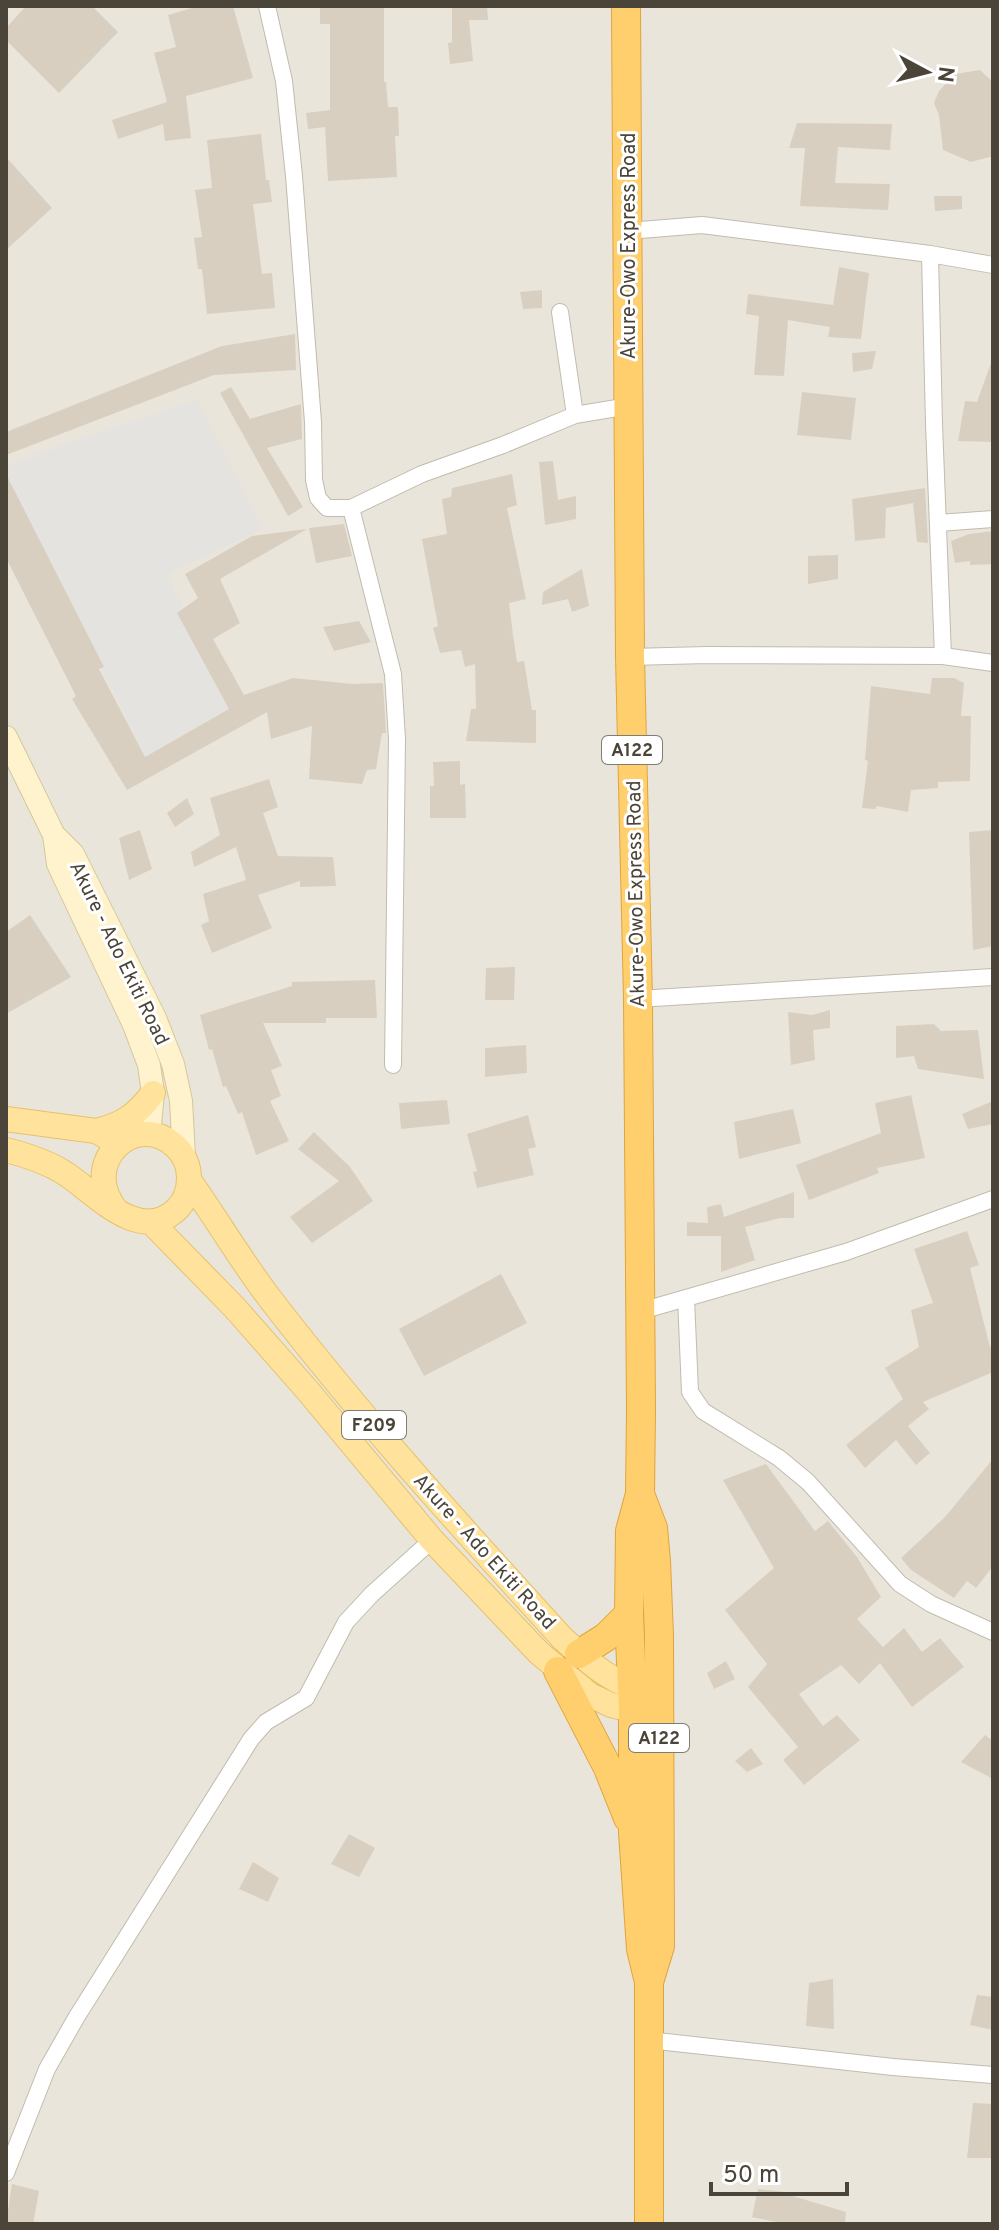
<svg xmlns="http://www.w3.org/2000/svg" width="999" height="2230" font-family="Overpass,sans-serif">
	<rect width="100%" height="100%" fill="#f6f3ec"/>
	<path fill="#eae5da" d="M6,6H993V2224H6Z"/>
	<path fill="#e5e3e0" d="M197,399L263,529L168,574L229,709L145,757L6,474V465Z"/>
	<path fill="#d8cfc1" d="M26,6H92L118,32L59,93L6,40V28Z
		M199,6H233L253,78L186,96L191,138L165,141L163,124L118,139L112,120L167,102L154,53L176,47L168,15Z
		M320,6H384V82H386L388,107H398L399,136H395L397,177L328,181L325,127L308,129L306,113L330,110V24H320Z
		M452,6H487L488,20H469L473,61L450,64L448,43L452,42Z
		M980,70L993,82V156L971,162L943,150L939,115L934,103L939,91L955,74Z
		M797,123L892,124L890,150L838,147L835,183L890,184L888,210L800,206L805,148H789Z
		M261,134L266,180H269L272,202L253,204L262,274L272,273L275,308L207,314L202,269H198L194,238L202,237L195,190L212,188L207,140Z
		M6,157L52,208L6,250Z
		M934,196H962V209L935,211Z
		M839,267L869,273L861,339L828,337L830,327L788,320L784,376L754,375L759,316L746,314L748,294L833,305Z
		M542,290V308L523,309L520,292Z
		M295,334L296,370L214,375L6,455V432L222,346Z
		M876,351L872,369L853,372L852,353Z
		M991,363L993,442L958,441L965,401L977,402Z
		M231,387L250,419L301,404L302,439L267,448L303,507L288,516L220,393Z
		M802,392L856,398L851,440L797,435Z
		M553,461L558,500L576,496V519L545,525L539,462Z
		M6,474L104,667L99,669L145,757L229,709L177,613L198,598L185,574L252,536L307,529L220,579L240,623L213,639L244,695L293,678L353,684L383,683L386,733H382L376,769L367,770L362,784L309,779L312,726L271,739L267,712L127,790L72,699L76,696L6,558Z
		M512,474L517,505L507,508L526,599L509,603L513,634L511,635H513L517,662L524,661L532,710H536V743L466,741L471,709H476L475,664L465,667L461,650L440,653L433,628L438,626L422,539L447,534L442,499L451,497L452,488Z
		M925,488L928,543L917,542L913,503L886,508L885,538L855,541L852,499Z
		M344,524L352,556L316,563L309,528Z
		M993,531V564L970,565V561L955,563L951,541L969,534Z
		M838,555V579L808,584V556Z
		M582,569L589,606L572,612L568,599L542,605L543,592Z
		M359,621L371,642L334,651L323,627Z
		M932,678H954L964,683L961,716H971L970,781L938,782V788L911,790L908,812L877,806L875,809L862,808L868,761L865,760L871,686L930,694Z
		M460,761V785L465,784L466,818H430V786H434L433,762Z
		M269,779L278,807L263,813L278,856L333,857L336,886L300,887V881L258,895L272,928L212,953L201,925L209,921L203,894L246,880L236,847L194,867L191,852L220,835L210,798Z
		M187,798L194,814L175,827L167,813Z
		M140,830L152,869L129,880L119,838Z
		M993,830V946L973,950L969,832Z
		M30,915L71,977L6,1014V932Z
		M515,967L514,1000H485L486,968Z
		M375,980L377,1018H326V1023H263L282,1066L271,1070L281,1096L270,1101L289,1141L256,1155L242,1112L238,1114L226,1086L223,1087L212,1049L209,1050L200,1015L292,986V982Z
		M830,1010V1028L813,1030L815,1060L791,1065L788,1012L812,1015Z
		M934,1024L941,1031L978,1030L984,1079L918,1069L914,1056L896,1058V1026Z
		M526,1045L527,1073L485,1077V1048Z
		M911,1095L925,1158L877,1168L879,1173L809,1200L796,1165L881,1133L875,1103Z
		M447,1100L450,1124L401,1129L399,1103Z
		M993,1101V1124L968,1129L962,1114Z
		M793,1109L801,1143L739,1159L734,1122Z
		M528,1115L536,1147L528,1149L534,1175L477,1188L473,1172L477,1171L467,1134Z
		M314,1132L350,1167L373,1201L312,1243L290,1217L339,1181L298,1149Z
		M794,1192V1218H780L745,1227L755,1260L721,1272V1236H687V1222L708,1223L707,1207L721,1204L724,1217Z
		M967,1231L979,1265L970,1268L990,1347L993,1346V1372L923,1402L929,1409L908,1426L930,1453L916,1465L896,1440L865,1468L846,1445L903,1399L885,1368L919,1347L911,1310L933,1303L914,1249Z
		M501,1274L527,1323L424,1376L399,1329Z
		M993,1459V1566L976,1588L967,1581L954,1598L911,1570L901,1558L945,1517Z
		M766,1464L815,1531L828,1521L857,1557L881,1597L857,1619L883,1647L904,1628L922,1652L940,1638L964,1667L912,1707L880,1663L859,1684L841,1665L799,1694L823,1726L837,1715L860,1740L804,1785L783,1760L798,1747L748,1687L767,1664L725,1610L774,1568L723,1480Z
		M726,1661L735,1679L714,1689L707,1673Z
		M985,1735L993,1741V1779L961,1762Z
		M751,1748L763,1764L747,1772L735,1761Z
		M349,1834L375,1848L359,1877L331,1864Z
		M253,1862L279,1878L268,1902L239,1889Z
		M833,1979L834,2029L806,2026L809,1983Z
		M977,1995L993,1997V2030L970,2025Z
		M973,2103L993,2104V2158H967Z
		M12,2184L39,2191L33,2224H6Z
		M758,2189L786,2192V2194L846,2212L845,2224H787L752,2217Z"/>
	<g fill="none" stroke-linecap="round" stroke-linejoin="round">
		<g stroke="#c2bbae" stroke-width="18">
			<path id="street" d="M267,6L284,81L294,176L313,422L314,480L318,498L327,508H351L422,474L503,445L575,415L629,406
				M628,231L702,225L930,254L993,265
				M930,254L934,424L943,656
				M560,312L575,415
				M351,508L393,674L397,739L393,1065
				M938,523L993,519
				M630,657L707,655L943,656L993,663
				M638,999L993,977
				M686,1298L690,1392L703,1411L779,1458L808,1482L900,1584L931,1604L993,1632
				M641,1311L846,1252L993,1199
				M648,2040L893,2067L993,2075
				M6,2173L47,2069L76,2018L251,1739L266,1722L306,1698L346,1622L372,1594L432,1540"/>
		</g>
		<g stroke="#d6c79b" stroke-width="24">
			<path id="secondary" d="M6,737L54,835L58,864L134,1025L149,1065L153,1093L149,1135
				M54,835L73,854L155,1018L173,1064L181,1101L184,1156"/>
		</g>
		<g stroke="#e6c16a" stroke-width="26">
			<path id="primary" d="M6,1119L96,1131L119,1144
				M96,1131C122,1125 137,1115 153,1093
				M6,1150C26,1155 45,1161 63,1172C94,1191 137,1244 175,1211C184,1203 189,1191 189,1178C189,1166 184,1154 175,1146C136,1110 78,1162 116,1210
				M189,1180C216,1218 240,1259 268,1296C359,1415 461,1527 562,1638C587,1660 614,1687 649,1691
				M151,1222L235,1308L308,1391L432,1540L539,1653L590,1695L611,1705L649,1714"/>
		</g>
		<g stroke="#e0a43c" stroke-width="30">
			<path id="highway" d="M626,6L630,657L638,999L641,1410L640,1494L630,1531L629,1614L633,1712V1832L641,1949L649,1982
				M640,1494L653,1528L656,1561L659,1635L660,1946L649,1982V2224
				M579,1654L606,1637L629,1614
				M558,1671L608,1768L628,1818"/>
		</g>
		<use href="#street" stroke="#fff" stroke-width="16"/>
		<use href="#secondary" stroke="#fff3cd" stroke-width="22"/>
		<use href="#primary" stroke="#ffe39c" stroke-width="24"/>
		<use href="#highway" stroke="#ffcf6e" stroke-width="28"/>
	</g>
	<g text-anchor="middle" stroke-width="6" stroke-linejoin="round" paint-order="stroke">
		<g fill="#fff" stroke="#817c74" stroke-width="2">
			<rect x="602" y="736" width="60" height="28" rx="6"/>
			<rect x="342" y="1411" width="64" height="28" rx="6"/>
			<rect x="629" y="1724" width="60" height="28" rx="6"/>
		</g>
		<g font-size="18" font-weight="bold" fill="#4b4439">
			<text x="632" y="756">A122</text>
			<text x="374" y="1431">F209</text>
			<text x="659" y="1744">A122</text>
		</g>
		<g font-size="20" fill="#4b4439" stroke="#fff">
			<text transform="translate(628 246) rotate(-90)" y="7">Akure-Owo Express Road</text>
			<text transform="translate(635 894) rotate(-91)" y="7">Akure-Owo Express Road</text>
			<text transform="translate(120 953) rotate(64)" y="7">Akure - Ado Ekiti Road</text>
			<text transform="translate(485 1551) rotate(48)" y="7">Akure - Ado Ekiti Road</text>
		</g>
	</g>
	<rect width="999" height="2230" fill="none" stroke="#4b4439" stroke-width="16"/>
	<g transform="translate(927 72) rotate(97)" stroke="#ffffff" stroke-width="6" paint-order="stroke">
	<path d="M0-6L14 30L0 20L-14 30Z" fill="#4b4439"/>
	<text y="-12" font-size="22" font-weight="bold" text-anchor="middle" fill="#4b4439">N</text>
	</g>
	<path d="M711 2182v12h136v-12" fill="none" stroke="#4b4439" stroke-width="4"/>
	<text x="723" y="2182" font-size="24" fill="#4b4439" stroke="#ffffff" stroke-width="6" paint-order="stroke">50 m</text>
</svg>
